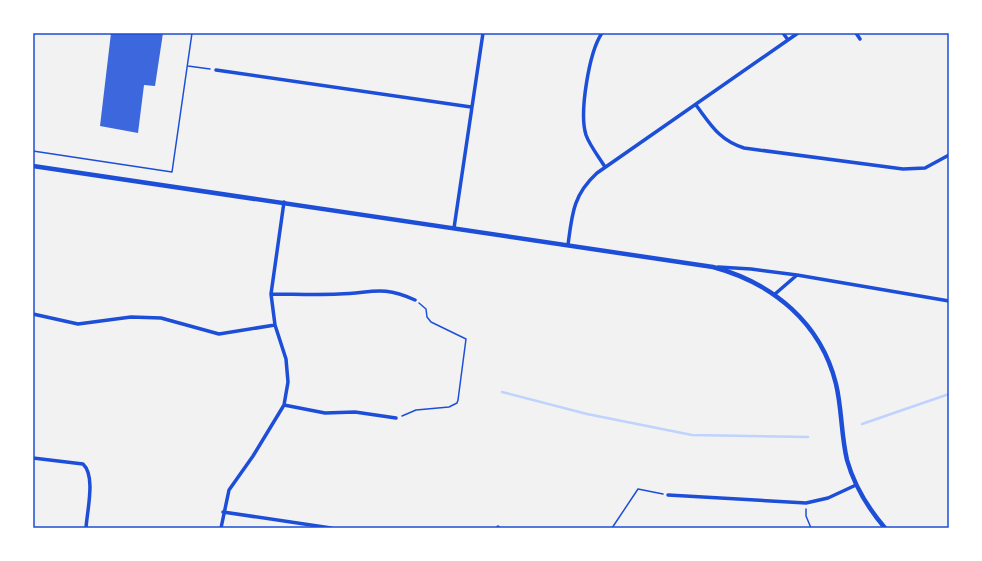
<svg xmlns="http://www.w3.org/2000/svg" width="982" height="561" font-family="Montserrat,sans-serif">
	<rect width="100%" height="100%" fill="#f2f2f2"/>
	<g fill="none" stroke-linecap="round" stroke-linejoin="round">
		<path stroke="#bfd3fe" stroke-width="2.5" d="M502,392L587,414L692,435L808,437
			M862,424L949,394"/>
	</g>
	<path fill="#3d67dc" d="M111,33H163L155,86L144,85L138,133L100,126Z"/>
	<g fill="none" stroke-linecap="round" stroke-linejoin="round">
		<path stroke="#1d4ed8" stroke-width="1.5" d="M188,66L210,69
			M33,151L172,172L192,33
			M402,416L416,410L449,407L457,403L458,400L466,339L431,322L427,317L426,309L419,303
			M806,509V516L811,528
			M612,528L638,489L663,494"/>
		<path stroke="#1d4ed8" stroke-width="3.5" d="M602,33C589,52 579,113 586,135C590,146 599,157 605,167
			M783,33L788,40
			M856,33L860,39
			M216,70L471,107
			M696,105C711,125 719,140 744,148L903,169L925,168L949,155
			M454,228L483,33
			M568,245C572,214 573,195 597,173L798,33
			M718,267L751,269L797,275
			M271,294C293,294 316,295 339,294C373,293 381,285 415,300
			M775,294L797,275L949,301
			M33,314L78,324L131,317L161,318L219,334L275,325
			M284,405L325,413L355,412L396,418
			M33,458L83,464C96,476 87,511 86,528
			M668,495L806,503L828,498L856,485
			M223,512L331,528
			M221,528L229,490L253,456L284,405L288,382L286,359L275,325L271,294L284,202
			M498,528V527"/>
		<path stroke="#1d4ed8" stroke-width="4.5" d="M33,166L713,267C773,283 821,323 836,384C842,409 841,435 847,460C854,485 868,508 885,528"/>
	</g>
	<rect width="982" height="561" fill="none" stroke="#ffffff" stroke-width="68"/>
	<rect x="34" y="34" width="914" height="493" fill="none" stroke="#1d4ed8" stroke-width="1.5"/>
</svg>
